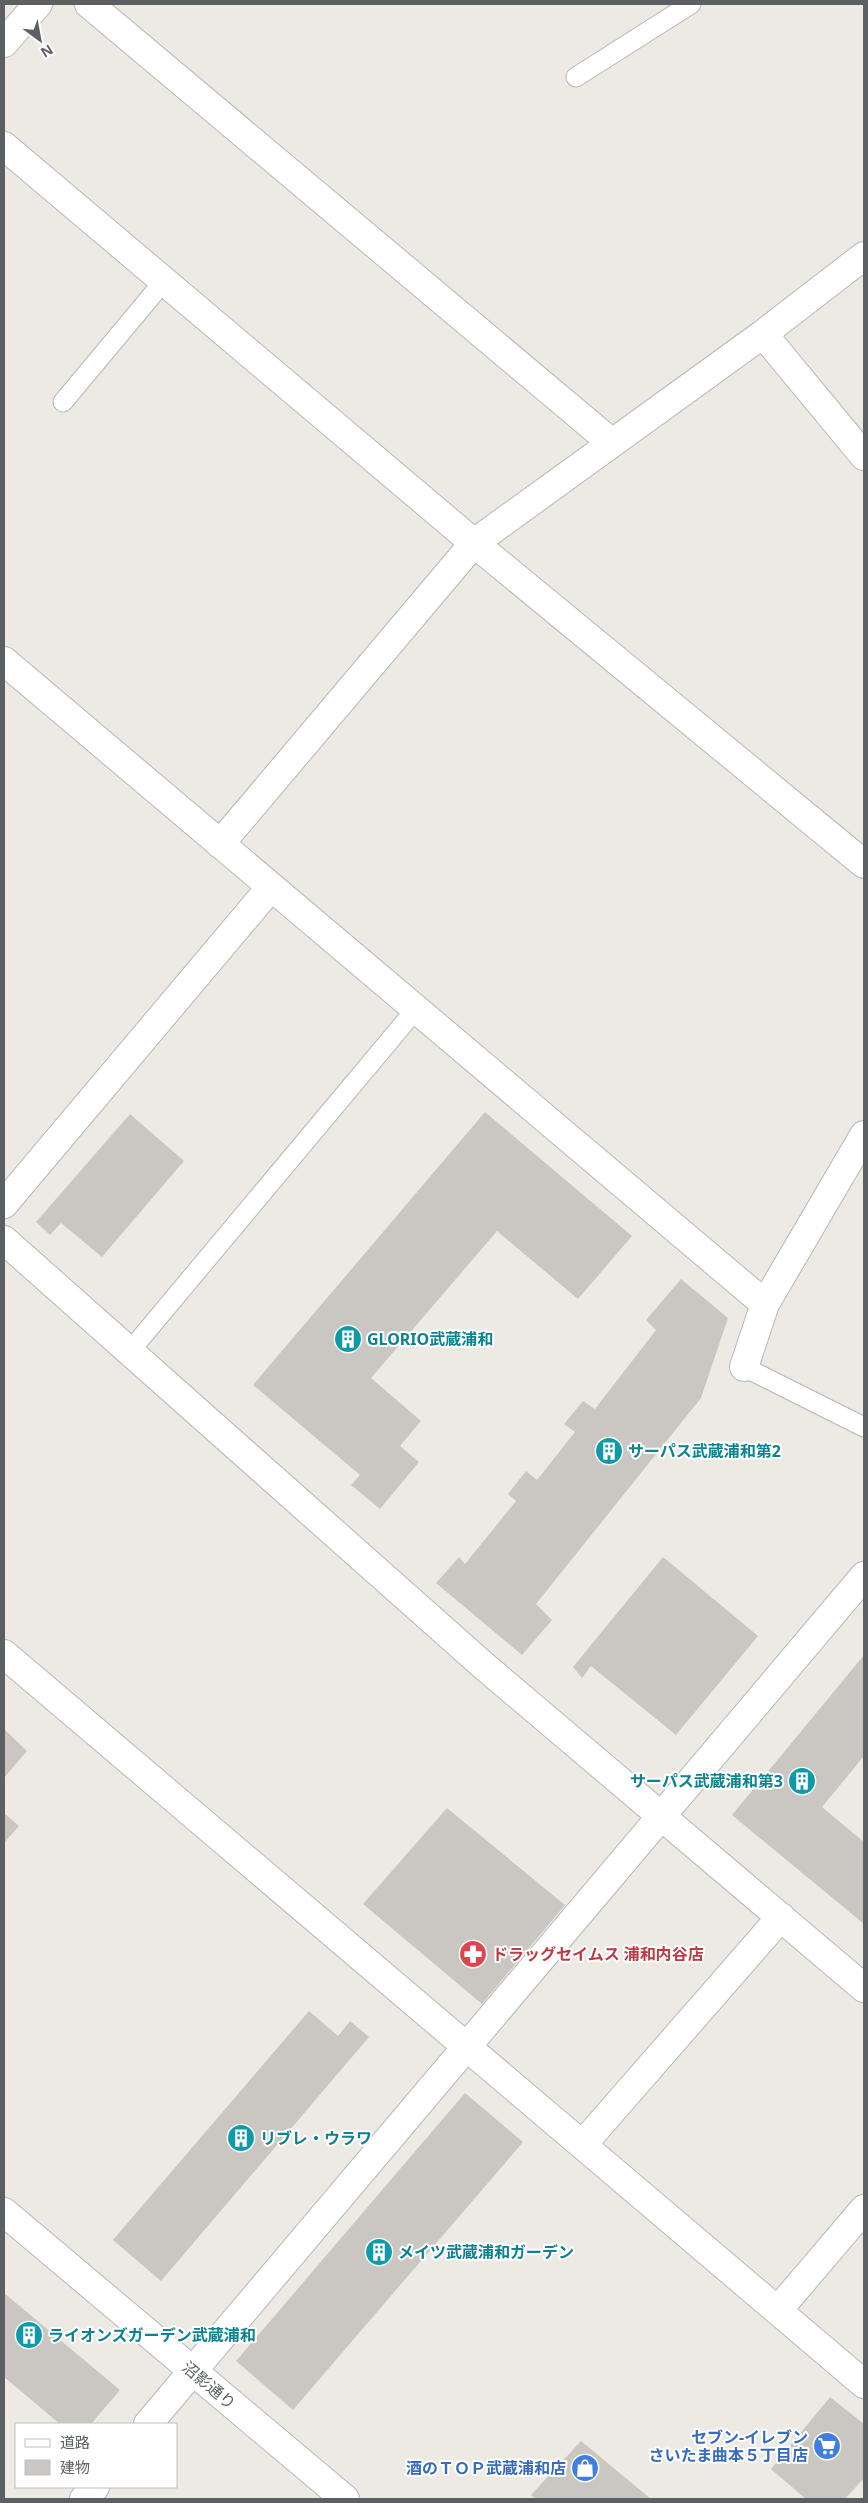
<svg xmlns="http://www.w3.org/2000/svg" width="868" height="2503" font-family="'Noto Sans','Noto Sans JP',sans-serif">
	<rect width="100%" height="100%" fill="#edeae4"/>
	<path fill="#cac7c3" d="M485,1112L632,1236L578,1299L497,1231L371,1378L421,1421L400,1446L419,1462L380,1509L351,1485L360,1475L253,1385Z
		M130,1114L184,1161L102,1257L61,1223L50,1235L36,1222Z
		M681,1279L728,1318L701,1398L536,1604L552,1620L522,1655L436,1583L459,1557L465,1564L516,1501L508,1494L526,1471L537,1480L575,1432L564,1424L583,1401L595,1409L656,1330L646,1320Z
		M663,1557L758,1636L676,1735L591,1666L582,1678L573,1667Z
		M864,1655V1756L822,1807L864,1842V1924L732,1815Z
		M4,1729L27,1751L4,1778Z
		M447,1808L565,1905L482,2004L363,1904Z
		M4,1813L19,1826L4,1843Z
		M309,2011L338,2036L350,2021L369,2037L161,2281L113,2240Z
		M465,2093L523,2142L293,2410L236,2361Z
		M4,2293L120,2390L91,2424H60L4,2377Z
		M830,2397L864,2424V2478L845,2499H806L771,2469Z
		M581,2441L651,2499H536L531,2495Z"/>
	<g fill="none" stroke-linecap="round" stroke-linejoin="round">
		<g stroke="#b4b7b9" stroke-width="21">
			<path id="service" d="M576,77L691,4
				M63,402L164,281
				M130,1351L416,1009
				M744,1367L864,1427"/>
		</g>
		<g stroke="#b4b7b9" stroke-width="30">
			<path id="minor" d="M89,4L612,443
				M4,146L474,543L864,864
				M763,334L864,456
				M4,661L765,1304
				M220,844L474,543L763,334L864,256
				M4,1204L271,887
				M4,1240L484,1666L864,1988
				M744,1367L765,1304L864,1135
				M4,1654L864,2384
				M583,2144L781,1917
				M4,2212L345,2499
				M778,2310L864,2209
				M148,2424L864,1576
				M84,2499L95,2487"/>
		</g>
		<g stroke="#b4b7b9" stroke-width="30">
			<path id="tertiary" d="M4,43L38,4"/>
		</g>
		<use href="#service" stroke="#fff" stroke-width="19"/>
		<use href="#minor" stroke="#fff" stroke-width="28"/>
		<use href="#tertiary" stroke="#fff" stroke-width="28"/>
	</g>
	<defs>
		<g id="building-disc" transform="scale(1.4375)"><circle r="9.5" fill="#0f9aa8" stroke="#fff"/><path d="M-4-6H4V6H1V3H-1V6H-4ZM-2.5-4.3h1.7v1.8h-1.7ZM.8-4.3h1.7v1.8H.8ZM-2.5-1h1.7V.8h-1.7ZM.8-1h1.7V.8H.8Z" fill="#fff"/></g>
		<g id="pharmacy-disc" transform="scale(1.4375)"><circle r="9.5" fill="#e0444e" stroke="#fff"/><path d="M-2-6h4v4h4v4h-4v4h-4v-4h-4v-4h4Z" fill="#fff"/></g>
		<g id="supermarket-disc" transform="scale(1.4375)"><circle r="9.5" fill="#3f7fe0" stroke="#fff"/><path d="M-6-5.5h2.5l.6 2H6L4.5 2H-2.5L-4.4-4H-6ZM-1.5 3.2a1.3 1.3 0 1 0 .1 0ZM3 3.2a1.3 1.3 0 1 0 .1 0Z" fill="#fff"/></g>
		<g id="shop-disc" transform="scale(1.4375)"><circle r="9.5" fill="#3f7fe0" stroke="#fff"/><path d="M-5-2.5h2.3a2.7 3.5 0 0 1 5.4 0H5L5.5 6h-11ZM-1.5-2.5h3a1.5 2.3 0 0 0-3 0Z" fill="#fff"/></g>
	</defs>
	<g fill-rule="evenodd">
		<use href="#building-disc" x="348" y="1339"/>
		<use href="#building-disc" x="609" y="1451"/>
		<use href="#building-disc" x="802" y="1781"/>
		<use href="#pharmacy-disc" x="473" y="1954"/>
		<use href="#building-disc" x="241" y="2138"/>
		<use href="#building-disc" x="379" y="2252"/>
		<use href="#building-disc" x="29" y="2335"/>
		<use href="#supermarket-disc" x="827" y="2446"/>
		<use href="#shop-disc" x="585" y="2468"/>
	</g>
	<g text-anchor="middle" stroke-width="4" stroke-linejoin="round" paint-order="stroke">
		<g font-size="16" font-weight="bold" fill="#0d838f" stroke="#fff" text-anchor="start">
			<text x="367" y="1345">GLORIO武蔵浦和</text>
			<text x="628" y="1457">サーパス武蔵浦和第2</text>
			<text x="783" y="1787" text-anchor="end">サーパス武蔵浦和第3</text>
			<text x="260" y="2144">リブレ・ウラワ</text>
			<text x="398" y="2258">メイツ武蔵浦和ガーデン</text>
			<text x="48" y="2341">ライオンズガーデン武蔵浦和</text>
		</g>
		<g font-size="16" font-weight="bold" fill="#be3a42" stroke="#fff" text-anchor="start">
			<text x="492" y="1960">ドラッグセイムス 浦和内谷店</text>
		</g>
		<g font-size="16" fill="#5c6063" stroke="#fff">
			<text transform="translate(209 2385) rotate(40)" y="6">沼影通り</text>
		</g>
		<g font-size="16" font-weight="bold" fill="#366cbe" stroke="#fff" text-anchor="end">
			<text x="808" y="2443">セブン-イレブン<tspan x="808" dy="18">さいたま曲本５丁目店</tspan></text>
			<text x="566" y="2474">酒のＴＯＰ武蔵浦和店</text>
		</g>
	</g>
	<rect width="868" height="2503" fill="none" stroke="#5c6063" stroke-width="10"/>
	<rect x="15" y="2423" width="162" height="65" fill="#ffffff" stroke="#bebfc1"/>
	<rect x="25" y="2439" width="25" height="8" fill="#ffffff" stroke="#bebfc1"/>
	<text x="60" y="2448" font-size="15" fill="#5c6063">道路</text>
	<rect x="25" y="2460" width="25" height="15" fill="#cac7c3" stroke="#bebfc1"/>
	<text x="60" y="2473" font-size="15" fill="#5c6063">建物</text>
	<g transform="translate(40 40) rotate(148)" stroke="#ffffff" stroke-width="4" paint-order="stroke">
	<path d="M0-4L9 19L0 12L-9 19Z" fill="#5c6063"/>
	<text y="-8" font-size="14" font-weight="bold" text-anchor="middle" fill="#5c6063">N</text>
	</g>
</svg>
